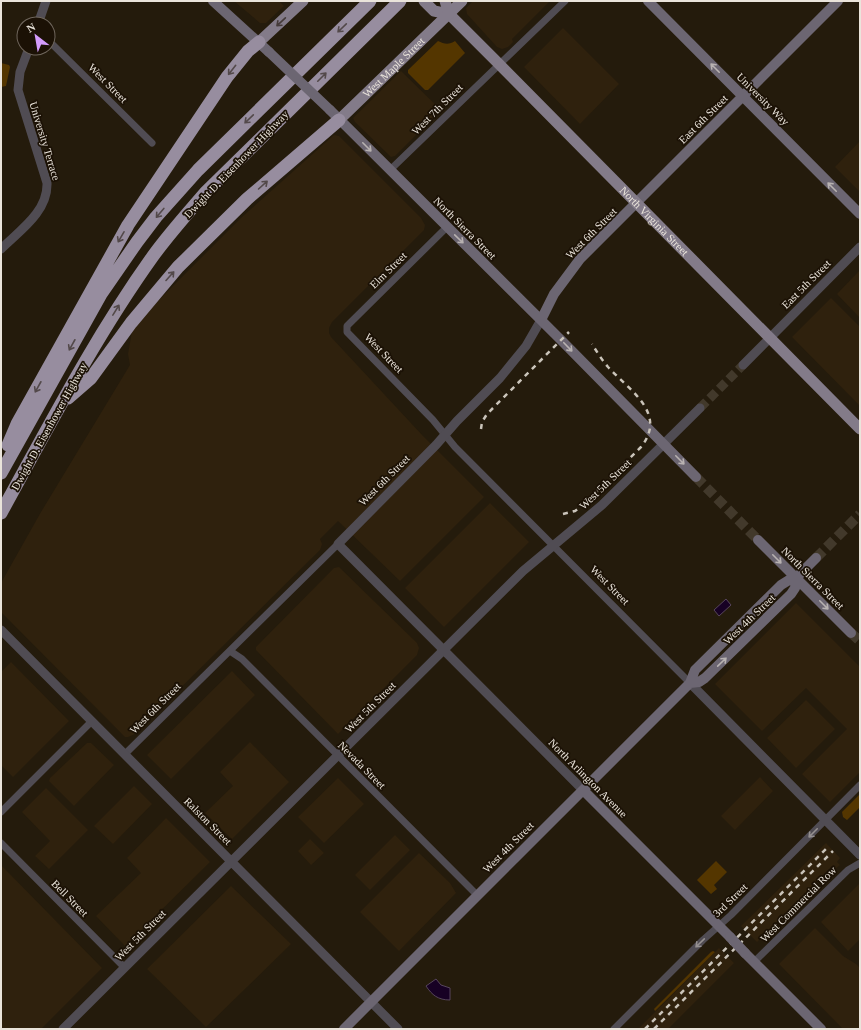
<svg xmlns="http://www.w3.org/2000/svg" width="861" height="1030" font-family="'Times New Roman',serif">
	<rect width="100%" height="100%" fill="#241b0c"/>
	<path fill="#2f210d" d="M234,1H279L284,6L268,21L266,23H260Z
		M473,1H550L512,39L513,42L508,47L502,49L497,47L467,14L466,8Z
		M563,28L619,84L580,124L524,67Z
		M401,71L441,110L395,156L391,157L355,122L353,118Z
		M334,135L339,136L421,218L425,225L424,230L332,322L329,328V333L331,337L423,436L484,497L400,581L338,521L320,539L322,544L320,550L133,735L128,737H125L1,612V583L41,512L130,365L128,354L132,331L151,308L242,217Z
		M860,141V192L835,167Z
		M860,270V318L837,294Z
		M831,298L860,327V406L792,337Z
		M490,503L529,542L444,627L405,588Z
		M339,567L417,643L419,648L417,655L338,734L256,650V647L334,568Z
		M796,603L860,667V772L830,802L802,774L847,729L806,688L762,731L715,684Z
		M11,662L69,721L13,777L1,765V672Z
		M232,671L255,695L171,779L147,755Z
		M806,700L835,729L796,768L767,738Z
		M250,742L289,782L232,839L205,813L233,786L220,772Z
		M87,743H91L114,765L74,806L49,781L50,778Z
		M760,777L773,791L735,830L721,816Z
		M338,778L364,804L324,843L298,817Z
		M134,786L152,804L113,844L94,826Z
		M46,788L88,830L49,869L35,856L50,841L22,812Z
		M166,818L210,862L125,946L96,916L141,873L127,858Z
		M395,835L410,850L370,890L355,875Z
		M310,839L324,853L311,865L298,851Z
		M826,843L840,858L837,862L840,865L835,869L832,866L757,942L741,926Z
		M419,853L450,883L456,893L399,951L360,912Z
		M1,865L102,968L41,1029H1Z
		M860,883V939L848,951L821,922Z
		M231,886L291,944L206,1027L147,969Z
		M815,928L843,956L856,964L860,968V1029H843L779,964Z
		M719,948L734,963L668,1029H638Z"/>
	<path fill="#543600" d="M438,41C444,44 449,45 455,41L465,53L428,90H425L408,73V70Z
		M1,63L9,65L10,67L6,86L1,87Z
		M860,794V807L847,820L843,817L842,812Z
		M716,861L727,872L714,885L717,889L711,894L697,880Z
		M713,951L715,952L655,1011L654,1009L711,952Z"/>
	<path fill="#170124" stroke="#56455b" d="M726,599L731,605L719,616L714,610Z
		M436,979L441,985L450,988V1000C438,1000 432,995 426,986Z"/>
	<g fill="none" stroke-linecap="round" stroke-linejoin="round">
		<path stroke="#42392b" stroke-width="9" stroke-dasharray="9 4.5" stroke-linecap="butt" d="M700,408L743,365"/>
		<path stroke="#42392b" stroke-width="10" stroke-dasharray="10 5" stroke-linecap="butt" d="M696,477L758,540
			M816,558L860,514
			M851,633L860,641"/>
		<path stroke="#504c53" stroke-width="7" d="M48,40L152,143
			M390,170L565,1
			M447,227L350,323L347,326V332L433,420L455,447L690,683
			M230,651L242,659L255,672L477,895
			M125,754L338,544
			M1,812L92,721
			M1,843L124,967
			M754,962L848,870L860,863
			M614,1029L703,940L731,915L860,785"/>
		<path stroke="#504c53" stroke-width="9" d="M38,24L46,1
			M1,249C19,231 48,212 47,183L18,90L20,72L29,48
			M541,320L526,346L500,378L457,421L436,445L338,544L583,790
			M743,365L860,247
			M1,630L398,1029
			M690,683L860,855
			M63,1029L523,571L602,505L700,408"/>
		<path stroke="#6c6672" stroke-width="10" d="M213,1L269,52
			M648,1L860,214
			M330,110L562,341L696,477
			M541,320L554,294L580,259L838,1
			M758,540L851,633
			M690,683L699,682L705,678L791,594L795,588L796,578
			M583,790L730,937
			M745,953L821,1029
			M344,1029L690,683L695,670L781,585L789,580L796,578L816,558"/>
		<g stroke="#837b89" stroke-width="11">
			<path id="s1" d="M424,1L434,11L449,14L494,59L860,429"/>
			<path d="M445,1L449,14"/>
			<path d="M259,42L303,1"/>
			<path id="s2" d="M339,120L462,1"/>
		</g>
		<path stroke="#978d9f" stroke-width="13" d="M68,398L91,378L131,323L178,267L247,199L339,120
			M8,445L17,424L128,225L227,77L248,51L259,42
			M1,473L101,294L137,242L156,217L198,170L370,1
			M1,513C49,426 95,337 153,256C169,234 187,214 205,193L400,1"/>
		<path stroke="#cac4ba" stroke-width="2.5" stroke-dasharray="5 5" stroke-linecap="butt" d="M481,429L482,422L487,414L569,332
			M563,514L575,511L583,505L641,447C668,413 629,390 608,367C602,360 597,352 592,344
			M645,1029L829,846
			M654,1029L833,851"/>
		<path stroke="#6c6672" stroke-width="10" d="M269,52L330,110
			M730,937L745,953"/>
	</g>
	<defs><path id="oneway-shaft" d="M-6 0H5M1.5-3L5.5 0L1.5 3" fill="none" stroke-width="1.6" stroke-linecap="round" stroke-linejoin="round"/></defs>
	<use stroke="#453b3a" href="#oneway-shaft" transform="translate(281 22) rotate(137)"/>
	<g stroke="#53494a">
		<use href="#oneway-shaft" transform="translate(342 28) rotate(136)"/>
		<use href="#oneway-shaft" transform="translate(232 70) rotate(128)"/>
		<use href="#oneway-shaft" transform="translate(322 77) rotate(-45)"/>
		<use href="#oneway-shaft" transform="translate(249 119) rotate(136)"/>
		<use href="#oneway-shaft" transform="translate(263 185) rotate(-42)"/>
		<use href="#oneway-shaft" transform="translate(160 213) rotate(130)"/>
		<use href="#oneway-shaft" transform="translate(121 237) rotate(120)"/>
		<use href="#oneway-shaft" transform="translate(170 276) rotate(-48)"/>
		<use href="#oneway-shaft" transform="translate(116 310) rotate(-58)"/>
		<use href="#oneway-shaft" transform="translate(72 345) rotate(119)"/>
		<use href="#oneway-shaft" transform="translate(38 387) rotate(119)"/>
	</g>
	<g stroke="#b8b2b1">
		<use href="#oneway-shaft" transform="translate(715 68) rotate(-135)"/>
		<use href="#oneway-shaft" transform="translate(367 147) rotate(45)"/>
		<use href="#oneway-shaft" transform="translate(832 187) rotate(-135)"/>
		<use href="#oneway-shaft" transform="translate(459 239) rotate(44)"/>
		<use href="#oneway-shaft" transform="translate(568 347) rotate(46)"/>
		<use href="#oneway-shaft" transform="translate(680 460) rotate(45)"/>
		<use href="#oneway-shaft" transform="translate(777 559) rotate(45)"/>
		<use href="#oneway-shaft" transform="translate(824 605) rotate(45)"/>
		<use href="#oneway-shaft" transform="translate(722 662) rotate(-44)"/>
	</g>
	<g stroke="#959090">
		<use href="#oneway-shaft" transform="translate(813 833) rotate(135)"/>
		<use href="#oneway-shaft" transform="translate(700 943) rotate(136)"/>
	</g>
	<g text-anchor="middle" stroke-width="3.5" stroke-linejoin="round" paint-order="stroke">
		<g font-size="11" fill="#eae4db" stroke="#1b1105">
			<text dy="4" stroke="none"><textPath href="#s2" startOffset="76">West Maple Street</textPath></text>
			<text transform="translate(108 83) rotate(45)" y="4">West Street</text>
			<text transform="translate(763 99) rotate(45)" y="4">University Way</text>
			<text transform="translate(437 109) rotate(-45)" y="4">West 7th Street</text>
			<text transform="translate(703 119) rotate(-45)" y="4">East 6th Street</text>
			<text transform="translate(45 141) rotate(73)" y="4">University Terrace</text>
			<text transform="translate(236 164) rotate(-46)" y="4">Dwight D. Eisenhower Highway</text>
			<text dy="4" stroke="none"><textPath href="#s1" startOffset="321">North Virginia Street</textPath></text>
			<text transform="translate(465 228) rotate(45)" y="4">North Sierra Street</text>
			<text transform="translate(591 233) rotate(-45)" y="4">West 6th Street</text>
			<text transform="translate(388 270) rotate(-45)" y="4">Elm Street</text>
			<text transform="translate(806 284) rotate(-45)" y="4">East 5th Street</text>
			<text transform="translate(384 353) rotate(46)" y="4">West Street</text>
			<text transform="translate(49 426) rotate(-61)" y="4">Dwight D. Eisenhower Highway</text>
			<text transform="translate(384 480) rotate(-45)" y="4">West 6th Street</text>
			<text transform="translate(605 484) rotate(-44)" y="4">West 5th Street</text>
			<text transform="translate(813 578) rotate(45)" y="4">North Sierra Street</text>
			<text transform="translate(610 585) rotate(45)" y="4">West Street</text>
			<text transform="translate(749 619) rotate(-44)" y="4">West 4th Street</text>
			<text transform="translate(370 707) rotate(-45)" y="4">West 5th Street</text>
			<text transform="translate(155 708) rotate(-45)" y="4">West 6th Street</text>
			<text transform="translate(362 765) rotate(45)" y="4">Nevada Street</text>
			<text transform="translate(588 778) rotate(45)" y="4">North Arlington Avenue</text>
			<text transform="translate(208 821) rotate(45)" y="4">Ralston Street</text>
			<text transform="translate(508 847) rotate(-45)" y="4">West 4th Street</text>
			<text transform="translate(70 898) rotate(45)" y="4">Bell Street</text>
			<text transform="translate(730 900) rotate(-44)" y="4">3rd Street</text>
			<text transform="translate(798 904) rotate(-45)" y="4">West Commercial Row</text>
			<text transform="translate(140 935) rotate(-45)" y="4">West 5th Street</text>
		</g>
	</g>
	<rect width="861" height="1030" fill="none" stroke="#eae4db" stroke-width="4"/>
	<g transform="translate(36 36) rotate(329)"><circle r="19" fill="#1b1105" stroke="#6e655b"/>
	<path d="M0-3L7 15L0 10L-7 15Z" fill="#d49cfc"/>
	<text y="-6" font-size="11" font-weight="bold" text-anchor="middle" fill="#eae4db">N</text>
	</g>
</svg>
